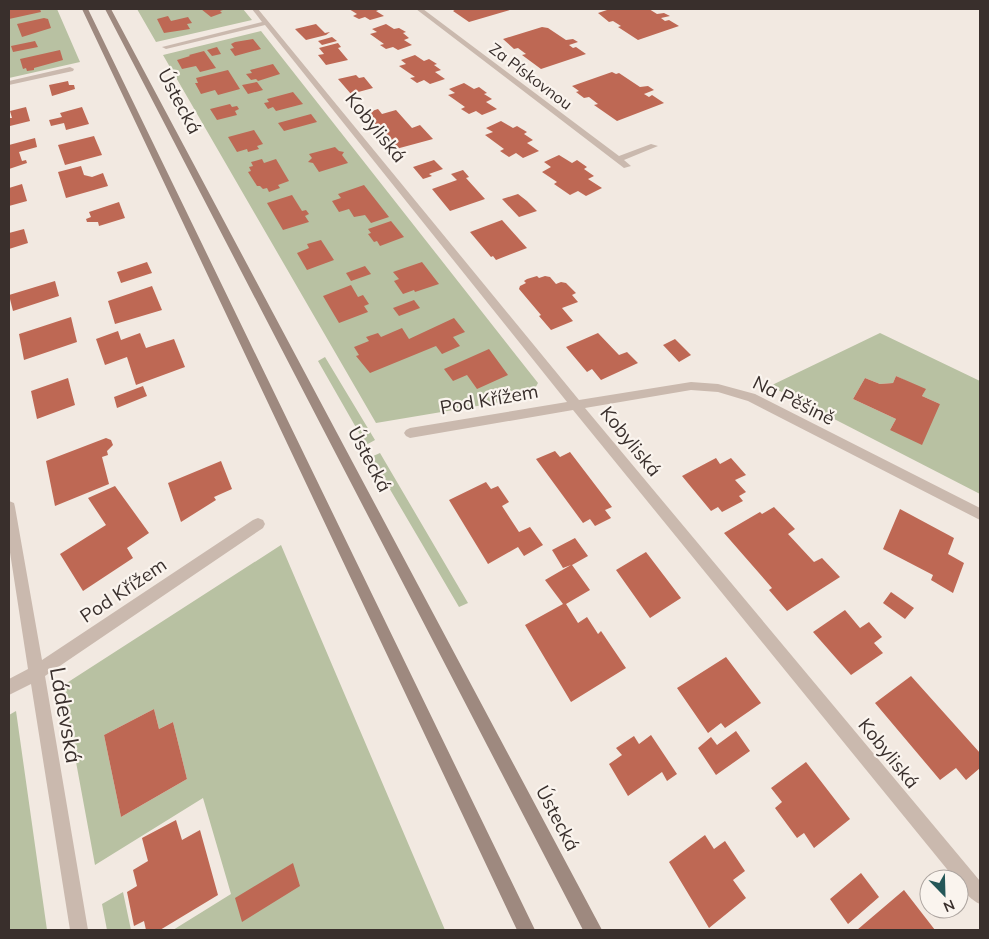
<svg xmlns="http://www.w3.org/2000/svg" width="989" height="939" font-family="Mulish,sans-serif">
	<rect width="100%" height="100%" fill="#f2e9e1"/>
	<path fill="#b8c1a2" fill-rule="evenodd" d="M9,9H57L80,62L9,78Z
		M137,9H243L252,20L156,42Z
		M261,31L538,383L530,397L376,423L163,55Z
		M880,333L980,381V494L770,386ZM896,376L925,390L922,396L940,404L890,430L896,419L853,399L865,378L880,384L893,383Z
		M325,357L375,440L366,445L318,361Z
		M380,453L468,603L459,607L371,457Z
		M281,545L445,930H173L231,894L203,798L95,865L62,686ZM154,709L159,729L173,722L187,779L121,817L104,735Z
		M16,711L47,930H9V715Z
		M123,892L131,930H107L102,904Z"/>
	<path fill="#be6854" d="M9,9H40L41,12L9,19Z
		M201,9H221L223,10L220,11L222,13L211,17Z
		M349,9H381L376,11L384,16L370,20L365,17L359,19L353,16L357,14Z
		M456,9H513L469,22L453,11Z
		M610,9H649L657,14L664,13L670,16L661,18L665,21L669,20L679,26L638,40L618,27L621,26L613,21L609,22L598,13Z
		M168,16L171,21L188,17L192,23L187,24L190,29L164,33L157,19Z
		M44,18L48,19L51,28L22,37L17,24Z
		M316,24L325,33L330,32L326,35L306,40L295,29Z
		M386,24L394,29L399,28L406,32L403,33L409,38L404,40L412,45L398,50L393,47L386,49L380,45L384,44L370,34L377,32L372,29Z
		M542,27L548,28L566,40L573,39L578,42L569,45L573,48L576,47L586,54L541,69L522,55L526,54L518,48L514,49L503,39Z
		M332,37L337,41L322,45L318,41Z
		M253,39L261,49L235,56L230,49L234,48L231,44L235,42Z
		M35,41L38,47L13,52L11,46Z
		M338,43L341,47L338,48L348,60L326,65L318,55L324,54L319,48Z
		M217,47L221,54L212,56L207,50Z
		M60,50L63,60L34,68V70L27,71L26,68L23,69L20,59Z
		M204,51L216,68L200,72L196,66L182,69L177,60L190,56L189,55Z
		M415,55L424,61L429,59L437,64L434,65L441,70L435,72L445,79L430,84L424,80L417,83L410,78L415,77L399,66L406,64L401,60Z
		M273,64L280,74L258,81L256,79L251,80L246,74L252,73L250,70Z
		M228,70L240,89L218,95L215,90L201,94L195,83H198L196,78Z
		M612,72L616,74L619,73L640,87L648,86L654,90L644,94L649,97L652,95L664,103L617,121L594,105L598,104L589,97L584,98L576,92L579,91L572,86Z
		M356,75L359,78L364,77L373,88L351,94L338,79Z
		M68,81L69,85H74L75,89L52,96L49,85Z
		M257,82L263,90L248,94L242,85Z
		M464,83L474,89L479,87L487,93L484,94L492,99L486,102L497,109L482,115L476,111L469,114L461,109L465,107L448,95L455,93L449,89Z
		M293,92L303,104L276,111L273,107L268,109L264,103L269,102L267,99Z
		M230,104L232,107L237,106L239,109L235,111L237,115L217,120L210,109Z
		M26,107L30,121L10,126L9,118H12L10,111Z
		M82,107L89,124L66,130L64,123L51,126L49,120L62,117L60,113Z
		M378,109L382,114L396,110L412,128L420,125L433,139L396,149L366,113Z
		M311,114L317,122L284,131L278,123Z
		M501,121L513,128L517,126L527,132L524,134L533,140L527,143L539,151L523,158L516,153L509,157L500,151L504,149L485,135L493,132L486,128Z
		M254,130L263,144L257,146L259,149L248,152L247,149L237,152L228,137Z
		M94,136L102,155L65,165L58,145Z
		M35,138L37,147L19,152L22,161L26,160L27,163L9,169V145Z
		M335,147L339,151L344,152L342,155L348,163L319,172L313,163L308,162L312,158L309,154Z
		M559,155L572,163L577,160L587,167L584,169L594,176L588,179L602,188L586,196L578,191L570,195L554,184L557,182L542,172L551,167L544,162Z
		M262,159L264,163L276,159L289,181L278,185L280,188L269,192L267,188L263,189L260,186H257L248,172L251,171L249,167L253,166L251,162Z
		M434,160L443,169L429,174L432,176L423,179L413,167Z
		M81,166L84,175L92,177L103,173L108,186L66,198L58,172Z
		M463,170L469,177L466,178L485,199L450,211L432,189L457,180L451,174Z
		M22,184L27,201L9,206V188Z
		M364,185L382,208L389,217L371,223L365,215L354,217L349,209L339,212L332,201L341,198L338,194Z
		M518,194L527,201L537,211L519,217L502,199Z
		M292,195L302,211L306,210L309,214L305,216L309,222L283,230L267,203Z
		M119,202L125,218L99,226L98,222H87L86,219L91,217L89,212Z
		M502,220L527,248L496,260L493,256L491,257L470,232Z
		M391,221L404,237L380,246L377,241L374,242L368,234L371,233L368,229Z
		M24,229L28,243L9,249V233Z
		M321,240L334,260L307,270L297,253L309,248L307,244Z
		M147,262L152,273L121,283L117,272Z
		M422,262L439,284L415,292L414,290L403,294L394,281L399,279L393,272Z
		M365,266L371,274L351,281L346,273Z
		M537,276L539,278L545,276L550,277L556,284L561,282L566,283L576,293L572,295L578,302L562,308L573,321L551,330L539,316L541,315L519,289L520,286L526,283L524,281L527,279Z
		M55,281L59,296L13,311L9,295Z
		M351,285L358,297L363,295L369,304L364,306L368,312L339,323L323,296Z
		M152,286L162,310L115,324L108,301Z
		M414,300L420,308L399,316L393,308Z
		M71,317L77,342L24,360L19,334Z
		M454,318L465,332L453,337L460,346L442,354L436,346L370,373L356,356L359,355L354,347L369,341L366,337L378,333L381,337L402,328L409,339Z
		M118,331L121,340L140,333L146,348L174,339L185,367L136,385L127,357L105,365L96,339Z
		M598,333L619,355L627,352L638,363L601,380L592,369L587,372L566,347Z
		M675,339L691,355L679,362L663,345Z
		M489,349L508,375L477,389L467,375L453,381L444,369Z
		M896,376L926,389L922,396L940,404L922,445L890,430L896,419L853,399L865,378L880,384L893,383Z
		M68,378L75,405L37,419L31,391Z
		M143,386L147,396L117,408L114,397Z
		M106,438L111,440L113,445L107,451L108,455L102,457L109,484L55,506L46,461Z
		M555,451L560,457L570,452L612,507L605,510L611,518L595,526L590,519L583,523L536,459Z
		M716,458L720,464L731,458L746,475L735,480L746,492L739,496L743,501L722,512L718,507L711,511L682,476Z
		M221,461L232,489L214,497L216,500L181,522L168,483Z
		M486,482L491,489L498,486L509,502L502,506L519,532L530,527L543,545L524,556L518,547L488,564L449,500Z
		M115,486L149,533L127,548L133,558L83,591L60,554L106,525L88,498Z
		M774,507L795,529L788,534L814,562L822,558L840,577L787,611L769,590L772,588L724,533L760,512L762,514Z
		M900,509L954,538L948,554L964,563L953,593L931,580L933,575L883,549Z
		M575,538L588,556L572,565L590,590L566,604L578,623L587,617L598,634L601,631L626,668L571,702L525,625L563,604L545,580L571,565L563,568L552,550Z
		M646,552L681,598L650,618L616,570Z
		M891,592L914,608L905,619L883,603Z
		M845,610L860,628L869,622L882,637L874,643L883,653L851,675L813,632Z
		M726,657L761,703L725,728L721,723L708,733L677,688Z
		M911,676L980,753V768L966,780L956,768L940,780L875,703Z
		M154,709L159,729L173,722L187,779L121,817L104,735Z
		M736,731L750,751L716,775L698,748L711,737L717,745Z
		M651,735L677,774L667,781L662,772L628,796L609,764L622,755L616,748L634,736L639,744Z
		M806,762L850,819L814,848L804,833L797,838L775,808L782,802L771,788Z
		M176,820L182,840L200,830L218,895L160,930H146L144,921L134,926L127,892L137,886L133,870L148,861L142,838Z
		M705,835L714,849L725,841L745,871L733,880L746,898L709,928L669,862Z
		M293,863L300,886L242,922L235,898Z
		M861,873L879,897L848,924L830,899Z
		M904,890L935,930H857Z"/>
	<g fill="none" stroke-linecap="round" stroke-linejoin="round">
		<path fill="#cab9ae" fill-rule="evenodd" d="M252,9H258L579,400L691,382L718,384L755,394L980,508V520L748,401L718,392L691,390L585,408L980,881V904C972,901 959,888 959,879H955L573,410L410,438L406,436L404,433L406,430L410,428L567,402L265,25L166,49L162,47L262,22Z
			M416,9H423L619,156L651,144L658,146L624,160L631,166L624,168Z
			M70,67L74,69L73,71L9,85V81Z
			M9,501L14,503L15,507L42,660L253,520L258,518L263,520L265,524L263,528L45,676L88,930H70L31,684L9,695V679L28,669L9,546Z"/>
		<path fill="#9e897f" fill-rule="evenodd" d="M82,9H88L535,930H517Z
			M105,9H111L602,930H583Z"/>
	</g>
	<g text-anchor="middle" stroke-width="4.5" stroke-linejoin="round" paint-order="stroke">
		<g font-size="16" fill="#392f2c" stroke="#faf4ee">
			<text transform="translate(531 76) rotate(37)" y="6">Za Pískovnou</text>
		</g>
		<g font-size="19" fill="#392f2c" stroke="#faf4ee">
			<text transform="translate(180 101) rotate(62)" y="7">Ústecká</text>
			<text transform="translate(376 127) rotate(51)" y="7">Kobyliská</text>
			<text transform="translate(489 399) rotate(-10)" y="7">Pod Křížem</text>
			<text transform="translate(794 400) rotate(26)" y="7">Na Pěšině</text>
			<text transform="translate(631 441) rotate(51)" y="7">Kobyliská</text>
			<text transform="translate(370 459) rotate(62)" y="7">Ústecká</text>
			<text transform="translate(123 590) rotate(-34)" y="7">Pod Křížem</text>
			<text transform="translate(889 753) rotate(51)" y="7">Kobyliská</text>
			<text transform="translate(558 818) rotate(62)" y="7">Ústecká</text>
		</g>
		<g font-size="22" fill="#392f2c" stroke="#faf4ee">
			<text transform="translate(66 715) rotate(80)" y="8">Ládevská</text>
		</g>
	</g>
	<rect width="989" height="939" fill="none" stroke="#392f2c" stroke-width="20"/>
	<g transform="translate(944 894) rotate(157)"><circle r="24" fill="#faf4ee" stroke="#ada5a0"/>
	<path d="M0-4L9 19L0 12L-9 19Z" fill="#245758"/>
	<text y="-8" font-size="14" font-weight="bold" text-anchor="middle" fill="#392f2c">N</text>
	</g>
</svg>
